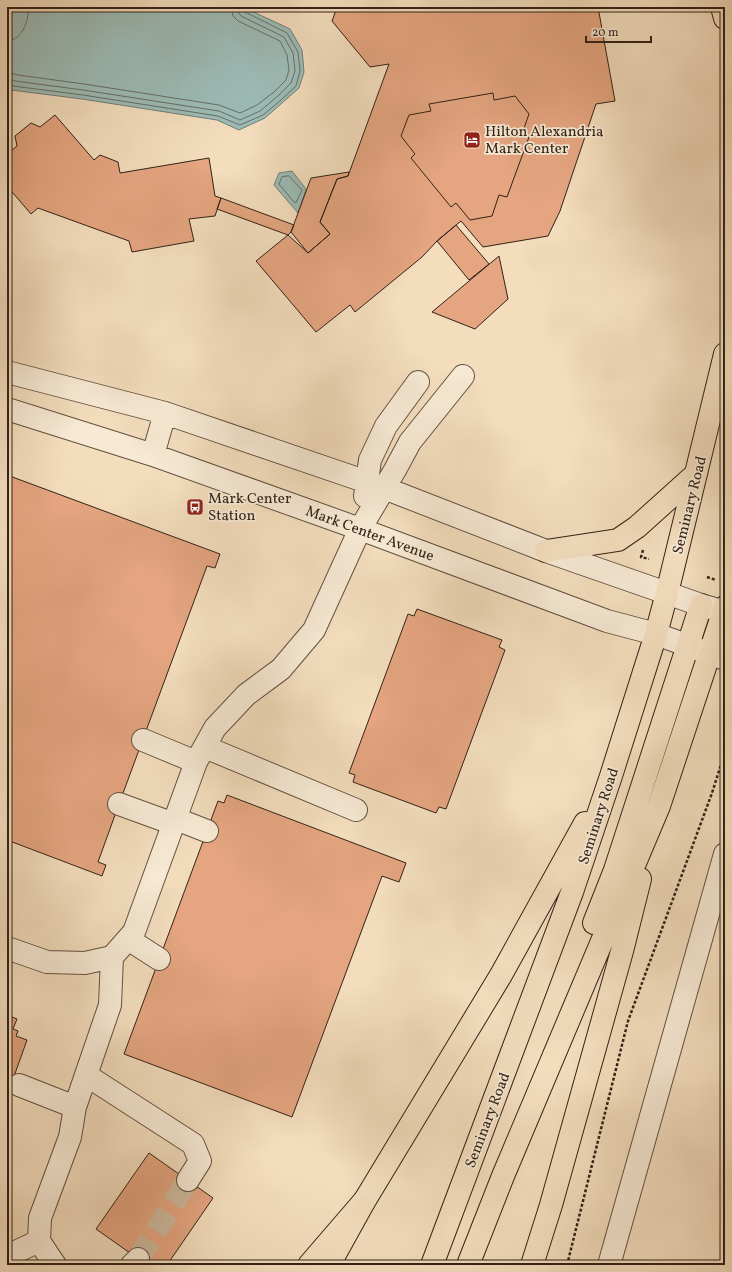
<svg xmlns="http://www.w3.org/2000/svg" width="732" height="1272" font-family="Vollkorn,serif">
	<rect width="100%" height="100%" fill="#f3ddbd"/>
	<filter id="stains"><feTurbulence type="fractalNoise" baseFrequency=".005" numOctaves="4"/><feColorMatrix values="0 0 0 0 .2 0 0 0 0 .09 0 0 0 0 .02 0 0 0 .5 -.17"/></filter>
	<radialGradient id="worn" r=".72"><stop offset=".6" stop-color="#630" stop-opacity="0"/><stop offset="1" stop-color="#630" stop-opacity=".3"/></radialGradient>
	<path fill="#9cbbb6" stroke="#727e76" d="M14,7H243L290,29L302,50L304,72L299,88L265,118L239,130L217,120L82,99L11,90L7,86V32Z
		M292,171L306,189L298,213L274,185L279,173Z"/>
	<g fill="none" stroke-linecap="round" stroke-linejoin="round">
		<path stroke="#676e66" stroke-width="1" d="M7,41C23,40 28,21 29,7
			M7,72L18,75L84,84L219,105L240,113L257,105L274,92L286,80L289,70L287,55L280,41L238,21L233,16L231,7
			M7,78L15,81L83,90L219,111L240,120L260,111L278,96L291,83L295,71L293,53L284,37L241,16L238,12L237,7
			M7,83L13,86L83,95L218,116L240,125L263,115L281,100L296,86L300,71L298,52L287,33L243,11L242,7
			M289,176L302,190L296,203L294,202L279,184L282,177Z"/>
	</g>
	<path fill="#e4a580" stroke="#322217" d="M337,7H598L615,101L596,104L560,211L548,236L483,247L461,221L437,241L422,257L355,312L350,305L316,332L256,261L288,235L308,253L330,234L320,222L337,179L348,176L389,64L370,67L332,21Z
		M493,93L494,100L515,96L529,114L522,134L529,137L507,197L499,195L492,216L470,220L456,203L451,207L411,158L415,154L401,136L409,115L431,111L429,104Z
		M55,115L94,160L100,155L118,162L120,173L209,158L215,196L221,198L215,216L189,219L194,241L132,252L129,241L38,208L31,214L7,186V154L17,146L15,136L31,123L40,127Z
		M349,172L348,176L337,179L320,222L330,234L308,253L291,232L311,178Z
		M221,198L294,225L291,232L288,235L217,209Z
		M456,225L489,264L469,280L437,241Z
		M499,256L508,299L475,329L432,312Z
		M7,475L220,554L215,568L207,566L119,804L98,862L106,865L102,876L7,840Z
		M417,609L502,640L499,647L505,650L446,809L439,807L436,813L353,782L355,775L349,773L408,614L414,616Z
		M227,795L406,863L399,882L382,876L292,1117L124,1054L218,801L224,803Z
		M7,1015L17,1019L13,1029L18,1031L16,1036L27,1040L7,1096Z
		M149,1153L213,1198L167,1265H147L96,1229Z"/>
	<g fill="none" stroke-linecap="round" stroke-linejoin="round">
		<path stroke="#ccb89c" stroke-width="22" stroke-dasharray="22 11" stroke-linecap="butt" d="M138,1259L188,1180"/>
		<g stroke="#625140" stroke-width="24">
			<path id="minor" d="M7,372L165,413L379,486L546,551L701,605L725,612
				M7,409L153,455L360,529L607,621L656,634L725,659
				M153,455L165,413
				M365,496L370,460L386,426L418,382
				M143,740L196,762
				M205,747L356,810
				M119,804L174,824
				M176,819L207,831
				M128,939L159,959
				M7,948L47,962L85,963L112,957L134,932L196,762L215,728L246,695L281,669L314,630L360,529L395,470L410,442L463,376
				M86,1075L193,1144L200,1161L188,1180
				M19,1085L75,1107
				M7,1256L39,1241
				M55,1265L39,1241L40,1218L70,1137L75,1107L110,1005L112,957
				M132,1265L138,1259
				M609,1265L725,854"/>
		</g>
		<g stroke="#322217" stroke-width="24">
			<path id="major" d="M722,7L725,18
				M546,551L618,540L637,527L696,474
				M594,923L615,870L701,605
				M329,1265L365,1200L501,975L585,823
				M432,1265L572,892L611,776L656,634L667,593L725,354
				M468,1265L503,1176L659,806L725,607
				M532,1265L551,1205L622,951L640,879"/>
		</g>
		<g stroke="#322217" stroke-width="24">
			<path id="highway" d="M309,1265L365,1200"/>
		</g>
		<path stroke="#322217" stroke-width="2.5" stroke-dasharray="3 2" stroke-linecap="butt" d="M643,550L641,557L649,559
			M707,577L716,580
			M567,1265L628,1021L712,793L725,752"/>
		<use href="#minor" stroke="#f7e9d4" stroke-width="22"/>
		<use href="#major" stroke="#f3ddbd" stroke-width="22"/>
		<use href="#highway" stroke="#f3ddbd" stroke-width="22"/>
	</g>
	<defs>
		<g id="hotel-square" transform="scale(0.9)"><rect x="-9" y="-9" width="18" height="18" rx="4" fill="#8f2418" stroke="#f7e9d4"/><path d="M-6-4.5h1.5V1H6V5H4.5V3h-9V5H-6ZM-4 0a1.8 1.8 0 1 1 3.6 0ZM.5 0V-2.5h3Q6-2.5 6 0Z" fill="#fff"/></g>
		<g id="bus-square" transform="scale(0.9)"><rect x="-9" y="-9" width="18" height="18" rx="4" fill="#8f2418" stroke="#f7e9d4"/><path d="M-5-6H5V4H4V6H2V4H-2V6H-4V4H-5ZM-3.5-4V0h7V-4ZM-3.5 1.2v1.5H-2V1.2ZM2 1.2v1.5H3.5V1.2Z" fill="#fff"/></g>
	</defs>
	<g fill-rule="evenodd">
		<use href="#hotel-square" x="472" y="140"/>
		<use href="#bus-square" x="195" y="507"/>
	</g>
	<g text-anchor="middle" stroke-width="3.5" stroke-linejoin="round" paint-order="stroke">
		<g font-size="15" fill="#322217" stroke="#f7e9d4" text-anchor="start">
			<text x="485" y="136">Hilton Alexandria<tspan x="485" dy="17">Mark Center</tspan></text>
			<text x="208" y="503">Mark Center<tspan x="208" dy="17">Station</tspan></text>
		</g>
		<g font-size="15" fill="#322217" stroke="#f7e9d4">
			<text transform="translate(689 505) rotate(-76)" y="5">Seminary Road</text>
			<text transform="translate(370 533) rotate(20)" y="5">Mark Center Avenue</text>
			<text transform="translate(598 816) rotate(-72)" y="5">Seminary Road</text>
			<text transform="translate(487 1120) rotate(-69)" y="5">Seminary Road</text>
		</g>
	</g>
	<rect width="732" height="1272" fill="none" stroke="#f3ddbd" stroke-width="24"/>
	<rect x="8" y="8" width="716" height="1256" fill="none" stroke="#322217" stroke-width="2"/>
	<rect x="12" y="12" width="708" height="1248" fill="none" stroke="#322217"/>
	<path d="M586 36v6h65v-6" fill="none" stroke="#322217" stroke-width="2"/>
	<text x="592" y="36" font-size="12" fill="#322217" stroke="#f7e9d4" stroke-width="3" paint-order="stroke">20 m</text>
	<rect width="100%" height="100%" filter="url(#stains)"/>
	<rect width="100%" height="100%" fill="url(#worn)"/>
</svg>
